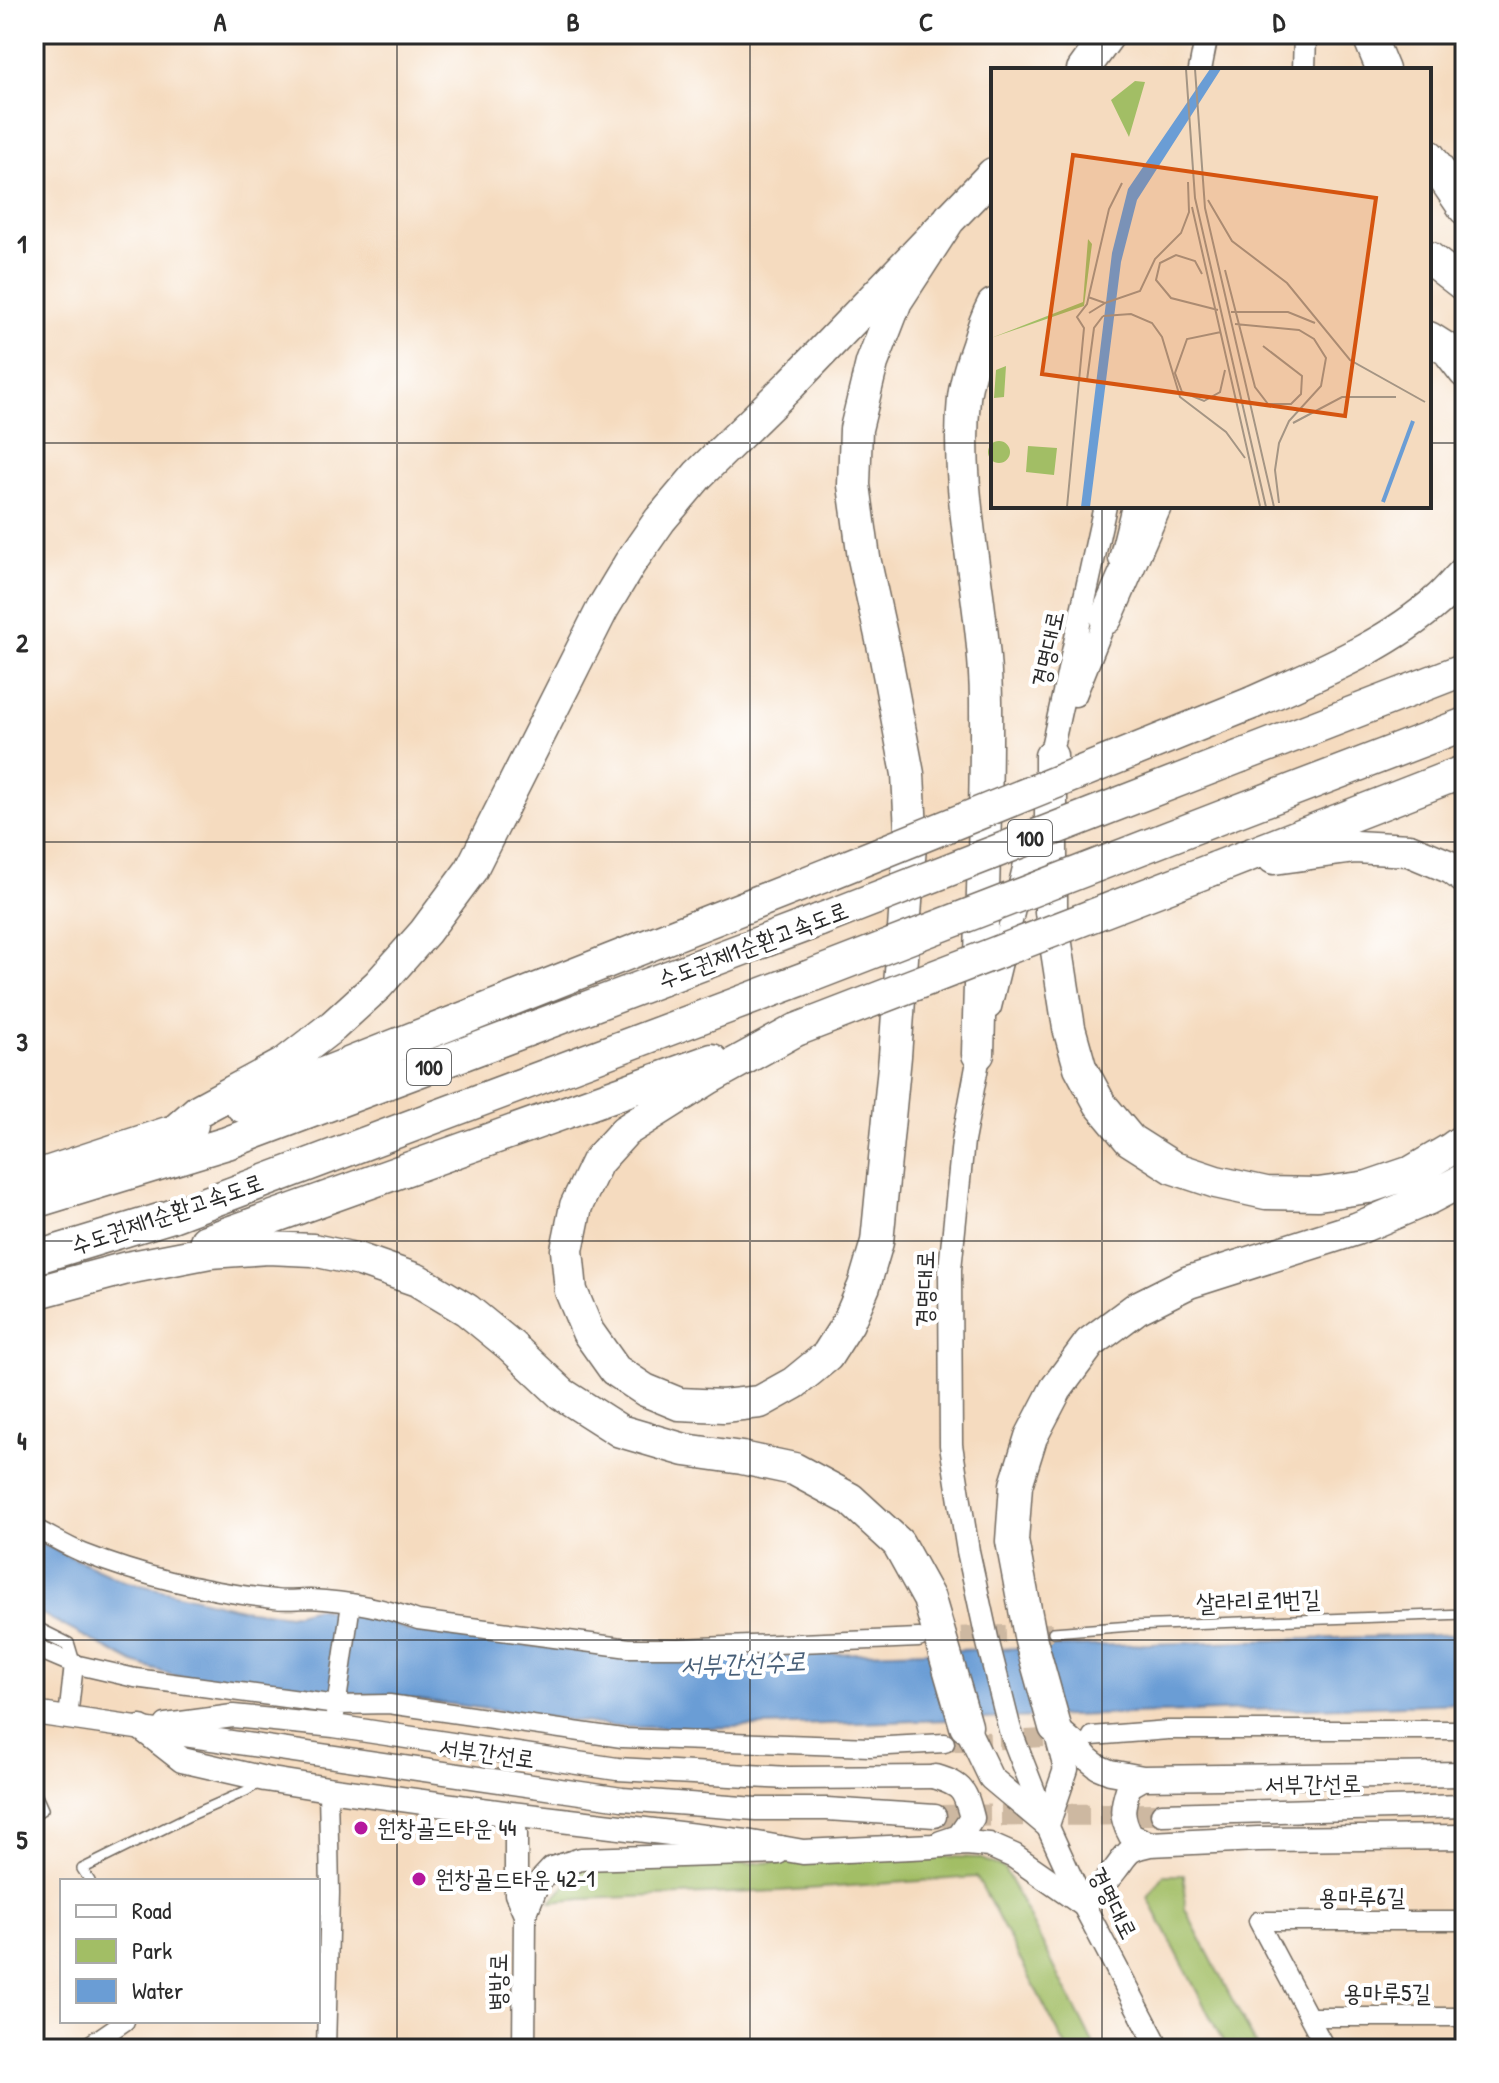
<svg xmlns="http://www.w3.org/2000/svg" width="1499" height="2083" font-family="'Patrick Hand','Poor Story',sans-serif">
	<rect width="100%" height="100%" fill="#fff"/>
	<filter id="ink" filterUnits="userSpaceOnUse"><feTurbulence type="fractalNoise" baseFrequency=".0125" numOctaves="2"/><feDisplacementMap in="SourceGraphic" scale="16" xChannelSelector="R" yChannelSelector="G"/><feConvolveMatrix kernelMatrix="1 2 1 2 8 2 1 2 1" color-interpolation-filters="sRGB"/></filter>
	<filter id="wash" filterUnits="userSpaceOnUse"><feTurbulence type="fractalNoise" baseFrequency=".006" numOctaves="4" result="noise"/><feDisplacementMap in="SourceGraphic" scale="32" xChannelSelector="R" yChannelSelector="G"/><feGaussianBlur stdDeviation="1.8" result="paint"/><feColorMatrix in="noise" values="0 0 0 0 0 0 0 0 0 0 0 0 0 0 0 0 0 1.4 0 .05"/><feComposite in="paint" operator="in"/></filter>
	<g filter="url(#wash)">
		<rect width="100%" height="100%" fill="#f5dbbf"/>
		<path fill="#a2be65" stroke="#667448" stroke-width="2" d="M931,1856L979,1858L1004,1868L1096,2049H1067L977,1877L780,1891L582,1899L550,1902L580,1870Z
			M1164,1875H1184L1185,1909L1258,2049H1227L1148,1898Z"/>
		<path fill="#6a9dd5" stroke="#4a6480" stroke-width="2" d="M34,1540L124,1581L241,1609L289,1615L316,1608L383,1619L408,1631L616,1656L671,1659L1465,1634V1703L700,1728L620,1727L405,1698L175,1676L134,1663L34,1610Z"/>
	</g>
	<g filter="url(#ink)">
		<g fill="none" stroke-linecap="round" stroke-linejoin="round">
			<path stroke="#cdb8a1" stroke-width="18" stroke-dasharray="18 9" stroke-linecap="butt" d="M934,1637L1053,1632
				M945,1743L1065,1737"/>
			<path stroke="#cdb8a1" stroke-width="22" stroke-dasharray="22 11" stroke-linecap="butt" d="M935,1816L1162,1814"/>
			<g stroke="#72695f" stroke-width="12">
				<path id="service" d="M1053,1632L1131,1626L1465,1614
					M34,1789L43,1809L34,1815
					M90,1881L82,1869L187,1817L246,1791L259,1783"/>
			</g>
			<g stroke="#72695f" stroke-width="15">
				<path id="pedestrian" d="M34,1627L68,1644L74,1664"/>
			</g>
			<g stroke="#72695f" stroke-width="21">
				<path id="minor" d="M34,1528C50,1536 66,1546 83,1553C144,1577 209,1592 274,1599C286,1601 298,1599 310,1599C348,1601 383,1607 418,1620L629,1648H679L919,1638
					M34,1647L74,1664L135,1678L337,1705L389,1704L622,1738L870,1747L945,1743
					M335,1715L351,1603
					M68,1718L74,1664
					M1092,1736L1168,1730H1465
					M1309,2017H1465
					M84,2049L125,2021
					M326,2049L330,1893L328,1789
					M1326,2049L1258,1921H1465"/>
			</g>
			<g stroke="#72695f" stroke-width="25">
				<path id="tertiary" d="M1200,70L1207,34
					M1304,70L1305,34
					M1120,559L1133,506
					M1075,695L1106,618L1109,604
					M1047,770L1105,506
					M990,1007L1033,831
					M982,1040L963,1141L950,1269L951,1445L968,1551L988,1643L1010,1730L1047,1825L1083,1904L1159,2049
					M34,1713L622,1799L756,1809H827L935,1816
					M166,1725L233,1716L334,1726L617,1769L789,1778L936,1777
					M511,1814L516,1834V1894L525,1915
					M1162,1814L1465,1806
					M524,2049L525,1915L538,1883L552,1868L581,1859L778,1853"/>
			</g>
			<g stroke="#72695f" stroke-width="27">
				<path id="secondary" d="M966,1726L991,1778L1047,1825L1066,1769L1055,1727
					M1055,1727L1076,1745L1088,1759L1098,1767L1110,1772L1143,1778L1465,1774
					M141,1728L182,1760L265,1779L328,1789L511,1814L746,1842L803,1852L932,1846L966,1843L989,1845L1014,1856L1083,1904C1093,1893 1106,1882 1115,1870C1129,1852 1127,1849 1150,1844L1258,1839L1465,1837
					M936,1777C963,1785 965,1791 972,1818L959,1837L941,1843
					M1143,1778L1129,1786C1122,1807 1120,1816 1131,1836L1150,1844"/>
			</g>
			<g stroke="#72695f" stroke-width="35">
				<path id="motorway" d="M1368,34L1383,70
					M1083,70L1109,34
					M1429,156L1465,209
					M1429,258L1465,286
					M1429,338L1448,350L1465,372
					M1106,618L1155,506
					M1252,703C1316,674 1386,647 1439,599C1448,591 1456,581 1465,572
					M1051,756V912L1069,1028L1080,1067L1100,1104L1130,1140L1174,1168L1216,1182L1266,1193L1318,1194L1368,1187L1412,1172L1451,1149L1465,1139
					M1241,756L1465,669
					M1227,815L1465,724
					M1274,858L1355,847L1409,850L1452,868L1465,878
					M1216,868L1465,771
					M796,1030L709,1078L625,1131L597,1162L576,1206L567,1250L571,1291L588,1332L615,1370L645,1390L679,1404L723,1406L760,1402L794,1383L827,1356L848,1323L864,1286L877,1242L895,1056L911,831L908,774L886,658L864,558L854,485L856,429L872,363L896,301L950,218
					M978,1054C981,936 987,818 986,701C985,599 954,499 964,398C966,380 972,362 978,345C982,331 986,318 993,305
					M242,1106L831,873
					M174,1132L199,1110L284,1064L333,1026L378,985L425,932L471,870L603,608L630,563L660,520L698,475L791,384L993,174
					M34,1177L192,1125
					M34,1202L227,1143L820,920
					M206,1241L712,1060
					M34,1258L169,1217L808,977
					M34,1293L127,1268L210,1252L268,1248L313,1250L360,1260L417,1280L467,1310L511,1346L562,1394L620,1431L685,1450L742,1458L794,1469L850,1499L898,1543L929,1599L966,1726
					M1055,1727L1031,1641L1012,1541L1016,1485L1031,1437L1056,1389L1090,1343L1137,1308L1189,1282L1356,1229L1427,1199L1465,1179"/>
			</g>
			<use href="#service" stroke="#fff" stroke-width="9"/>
			<use href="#pedestrian" stroke="#fff" stroke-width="12"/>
			<use href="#minor" stroke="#fff" stroke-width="18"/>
			<use href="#tertiary" stroke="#fff" stroke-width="22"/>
			<use href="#secondary" stroke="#fff" stroke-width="24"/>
			<use href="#motorway" stroke="#fff" stroke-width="32"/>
			<g stroke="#72695f" stroke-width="35" stroke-linecap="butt">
				<path id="motorway-bridge" d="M831,873L1252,703
					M820,920L1241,756
					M808,977L1227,815
					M796,1030L1216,868"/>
			</g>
			<use href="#motorway-bridge" stroke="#fff" stroke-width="32"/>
		</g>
	</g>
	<path fill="none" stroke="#2b2b2b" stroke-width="2" stroke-opacity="0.55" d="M397,34V2049M750,34V2049M1102,34V70M34,443H993M1429,443H1465M1102,506V2049M34,842H1465M34,1241H1465M34,1640H1465"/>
	<g fill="#b5179e" stroke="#fff" stroke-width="3">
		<circle cx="361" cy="1828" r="8"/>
		<circle cx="419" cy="1879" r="8"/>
	</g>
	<g text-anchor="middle" stroke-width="8" stroke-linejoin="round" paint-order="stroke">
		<g fill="#fff" stroke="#6b6b6b" stroke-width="2">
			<rect x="1008" y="820" width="44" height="36" rx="6"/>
			<rect x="407" y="1049" width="44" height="36" rx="6"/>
		</g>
		<g font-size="22" font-weight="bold" fill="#2b2b2b">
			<text x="1030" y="846">100</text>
			<text x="429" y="1075">100</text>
		</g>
		<g font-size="24" fill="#2b2b2b" stroke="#fff">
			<text transform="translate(1048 649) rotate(-78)" y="8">경명대로</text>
			<text transform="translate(753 945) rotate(-21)" y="8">수도권제1순환고속도로</text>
			<text transform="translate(167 1214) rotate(-19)" y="8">수도권제1순환고속도로</text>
			<text transform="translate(925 1289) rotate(-89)" y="8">경명대로</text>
			<text transform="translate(1258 1601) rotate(-2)" y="8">살라리로1번길</text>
			<text transform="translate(487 1753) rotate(8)" y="8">서부간선로</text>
			<text transform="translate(1313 1784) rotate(-1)" y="8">서부간선로</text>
			<text x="1362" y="1905">용마루6길</text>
			<text transform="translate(1113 1903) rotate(63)" y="8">경명대로</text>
			<text transform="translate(498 1982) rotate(-89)" y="8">병방로</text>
			<text x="1387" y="2001">용마루5길</text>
		</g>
		<g font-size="24" fill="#2b2b2b" stroke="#fff" text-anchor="start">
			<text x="377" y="1836">원창골드타운 44</text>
			<text x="435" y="1887">원창골드타운 42-1</text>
		</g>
		<g font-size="26" font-style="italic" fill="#475e77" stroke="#fff">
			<text transform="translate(743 1663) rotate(-2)" y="9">서부간선수로</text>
		</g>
	</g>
	<g transform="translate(991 68)">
		<rect width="440" height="440" fill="#f5dbbf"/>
		<path d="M144,13L154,14L138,69L120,32ZM97,171L101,176L93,238L0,270L92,234ZM15,298L13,329L3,330L5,302ZM-3 384a11 11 0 1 1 22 0a11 11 0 1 1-22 0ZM37,378L66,380L63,407L35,404Z" fill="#a2be65"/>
		<path d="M219,1H230L146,132L130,194L99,439H90L121,185L137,121Z" fill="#6a9dd5"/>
		<path fill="none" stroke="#6a9dd5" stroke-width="4" d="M392,434L422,353"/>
		<path fill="none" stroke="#a49584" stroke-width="2" d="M195,1L204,130L275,439M204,1L214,140L283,439M217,132L241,173L296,215L359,292L434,334M201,139L269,438M234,202L264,319L277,336H300L310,326L311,308L272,278M211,206L204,193L185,187L169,195L165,212L180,230L227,242M97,229L114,235L98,245M114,235L149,223L164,191L190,165L198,144L197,114M240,244H297L324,255M112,248L140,246L161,255L171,269L189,329L235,364L254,390M244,256L308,262L323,271L335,290L330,318L298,353L288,375L284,402L288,435M230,264L196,271L184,305L191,324L213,333L229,324L234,302M96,312L103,260L112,248M302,355L351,329H405M76,439L93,260L86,249L96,236L118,141L131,115"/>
		<path fill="#d5540f" fill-opacity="0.15" stroke="#d5540f" stroke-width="4" d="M82,87L385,130L354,348L51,306Z"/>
		<rect width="440" height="440" fill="none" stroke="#2b2b2b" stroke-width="4"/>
	</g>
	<rect width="1499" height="2083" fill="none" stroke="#fff" stroke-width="88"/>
	<rect x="60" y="1879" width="260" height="144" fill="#ffffff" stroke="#aaaaaa" stroke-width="2"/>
	<rect x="76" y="1905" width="40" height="12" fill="#ffffff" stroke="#aaaaaa" stroke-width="2"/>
	<text x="132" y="1919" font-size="24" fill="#2b2b2b">Road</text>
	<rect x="76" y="1939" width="40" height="24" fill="#a2be65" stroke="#aaaaaa" stroke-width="2"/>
	<text x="132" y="1959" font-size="24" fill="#2b2b2b">Park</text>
	<rect x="76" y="1979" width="40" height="24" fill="#6a9dd5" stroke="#aaaaaa" stroke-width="2"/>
	<text x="132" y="1999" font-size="24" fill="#2b2b2b">Water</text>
	<rect x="44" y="44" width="1411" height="1995" fill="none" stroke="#2b2b2b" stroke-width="3"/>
	<g font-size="26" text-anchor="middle" font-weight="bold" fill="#2b2b2b">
		<text x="220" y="31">A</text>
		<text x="573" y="31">B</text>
		<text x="926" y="31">C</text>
		<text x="1279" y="31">D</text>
		<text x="22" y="253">1</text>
		<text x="22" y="652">2</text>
		<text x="22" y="1051">3</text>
		<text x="22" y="1450">4</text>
		<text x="22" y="1849">5</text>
	</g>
</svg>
